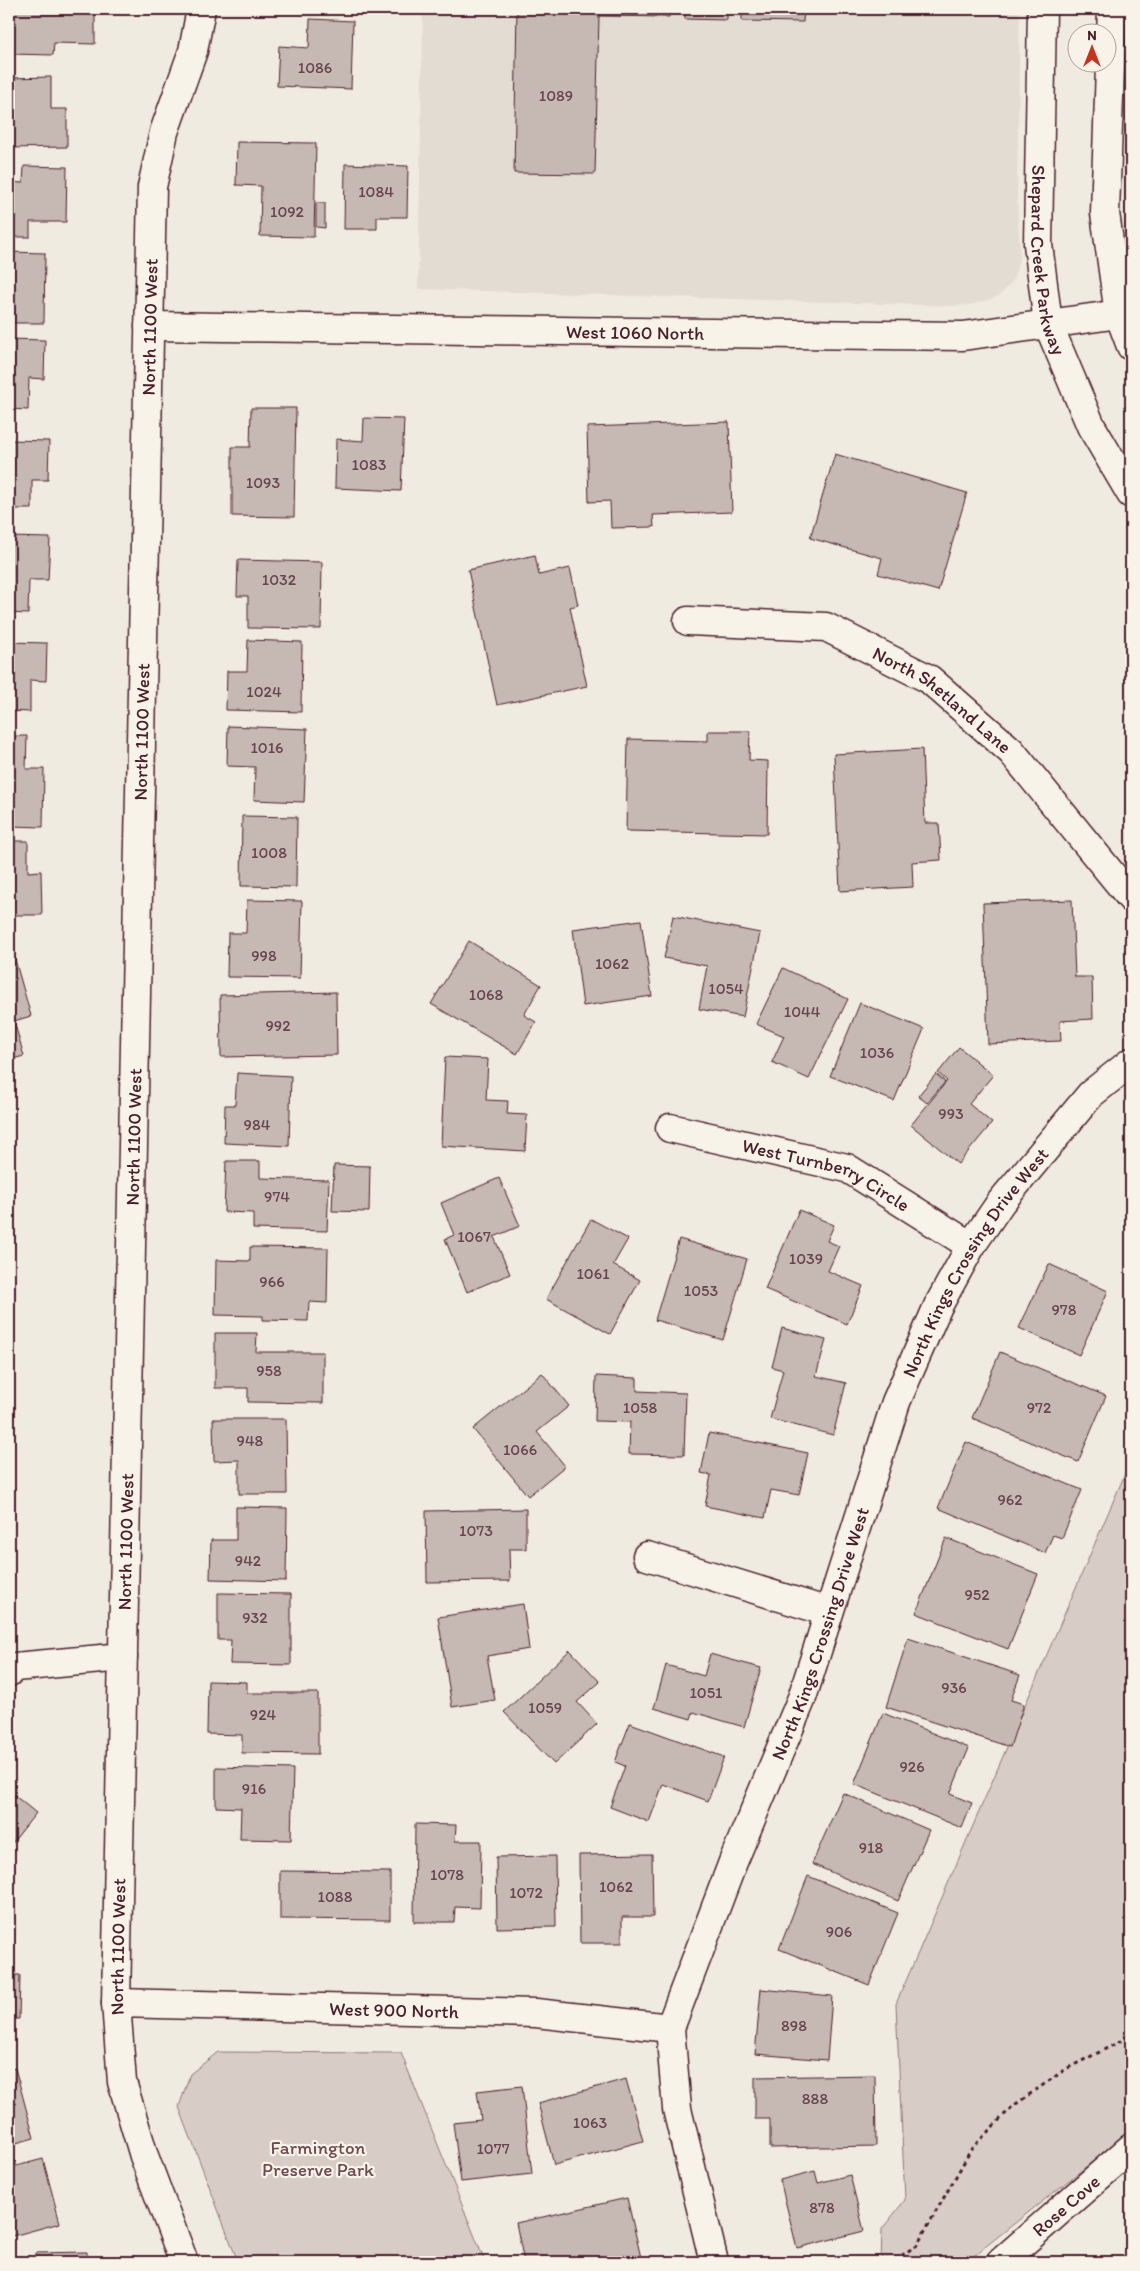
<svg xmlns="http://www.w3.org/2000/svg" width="1140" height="2271" font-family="Itim,sans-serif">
	<rect width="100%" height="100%" fill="#f0ebe0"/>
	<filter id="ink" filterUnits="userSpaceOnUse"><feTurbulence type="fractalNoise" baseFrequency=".02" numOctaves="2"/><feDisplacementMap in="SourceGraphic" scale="10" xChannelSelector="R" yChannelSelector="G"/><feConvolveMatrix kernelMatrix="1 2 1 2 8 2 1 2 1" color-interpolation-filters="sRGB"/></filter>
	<g filter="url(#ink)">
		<path fill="#e3dcd2" d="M423,9H1020L1017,196L1020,256L1013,281L1000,295L991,299L970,305L952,306L418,289Z"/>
		<path fill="#d8cdc6" stroke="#917678" d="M1131,1460V2131L966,2262H881L882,2229L905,2200L896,2004Z
			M218,2052L401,2053L485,2262H238L179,2107L190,2074Z"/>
		<path fill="#c6b8b3" stroke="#4a1f2b" d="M9,9H95V44L54,43L53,55L9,54Z
			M517,9H670L669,17L599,16L595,174L514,173Z
			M685,9H727V20L685,19Z
			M742,9H804L803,22L742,21Z
			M310,19L353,21L351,89L277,86L279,46L309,48Z
			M51,77V109H67V147L9,148V78Z
			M237,142L316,143L314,237L260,236L261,186L236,185Z
			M345,164L408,166L407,217H377V229H344Z
			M24,166L67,167L66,222H30V237H9V182L23,183Z
			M316,203H325V228L316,227Z
			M9,252L45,253L44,323H9Z
			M9,339L45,340L44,379L29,378L28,410L9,409Z
			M251,408H296L294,517L232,516V447H250Z
			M364,418L404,419L401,491L335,488L336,439L363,441Z
			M729,422L732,512L653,515L654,527L611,528L610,501L589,502L587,427Z
			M9,440L49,441L48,480H32V509H9Z
			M835,454L967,493L938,591L878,574L882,558L810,538Z
			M9,537L50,538L48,580H29L28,614L9,613Z
			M535,555L539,575L570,568L578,605L570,607L587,686L497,705L468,570Z
			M238,560L322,562L321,629L248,628V596H237Z
			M248,640L302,642L301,712L226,710L227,671H247Z
			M9,642L47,643L46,681L30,680V712L9,711Z
			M228,726L307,729L304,802L254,800L255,767L227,766Z
			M708,731H750L749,760L768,761L767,834L626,831L628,739L708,741Z
			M9,736H27L26,769H44L43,827L9,826Z
			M922,749L925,823H939L941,860L912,862L913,887L840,891L834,754Z
			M242,816L297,817L296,887L241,886Z
			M9,841H28V872L41,871L42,915H9Z
			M247,900L302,901L300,978L227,977L228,933H246Z
			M1072,900L1075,977H1092L1093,1019L1060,1021L1061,1041L988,1044L983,903Z
			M673,916L760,933L743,1017L699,1009L707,966L664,958Z
			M641,920L652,996L583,1006L573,929Z
			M469,941L541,985L524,1015L536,1022L517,1054L431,1004Z
			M10,942L31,1016L14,1021L24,1056L9,1060Z
			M783,968L848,999L809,1079L772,1062L784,1036L756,1024Z
			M336,992L337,1055L221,1057L220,995Z
			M860,1003L924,1029L894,1101L830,1076Z
			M959,1047L993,1075L969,1104L992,1123L958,1164L911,1125L947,1081L938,1073Z
			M445,1057L488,1059L486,1100L508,1101L507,1114L527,1115L525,1151L441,1146Z
			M237,1073L291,1076L289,1146L224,1143L225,1105H235Z
			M936,1074L945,1082L927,1103L918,1096Z
			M226,1161H260V1178L329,1180L327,1231L253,1229V1213L224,1212Z
			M334,1165L370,1166L369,1212L332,1211Z
			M499,1178L520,1226L494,1237L510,1274L467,1292L445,1239L454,1235L441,1203Z
			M799,1210L834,1225L827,1241L839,1246L828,1271L863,1286L847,1324L765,1289Z
			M591,1219L628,1239L613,1265L640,1280L610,1334L546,1299Z
			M679,1239L747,1259L723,1340L655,1320Z
			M250,1247L328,1248L327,1303L309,1302L308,1321L263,1320V1316L215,1315L216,1260L250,1261Z
			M1049,1264L1108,1291L1079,1355L1019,1328Z
			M782,1328L826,1340L816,1376L846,1383L833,1435L770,1419L783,1370L772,1367Z
			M215,1333H257L256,1352H323V1403L248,1402V1388H215Z
			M1000,1352L1106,1396L1078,1462L972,1418Z
			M542,1373L569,1406L537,1432L565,1466L528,1496L473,1429Z
			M596,1376L637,1378V1391L686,1393L684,1455L629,1454L630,1422L595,1421Z
			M213,1419H286L287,1494H239V1460L214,1461Z
			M709,1433L808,1453L799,1495L771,1490L765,1518L705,1506L711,1475L701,1473Z
			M966,1442L1082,1490L1062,1538L1053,1535L1045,1553L938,1508Z
			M236,1507L287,1508L286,1581L210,1579L211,1540H236Z
			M526,1509V1549H509L510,1581L427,1582L426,1511Z
			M946,1538L1038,1574L1008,1649L916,1613Z
			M218,1593L291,1594V1665L230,1664L231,1640H218Z
			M523,1604L529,1649L487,1656L495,1700L452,1707L438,1617Z
			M908,1638L1020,1675L1011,1700L1024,1704L1010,1747L886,1707Z
			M570,1650L600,1682L577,1702L597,1724L554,1764L504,1712Z
			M710,1654L761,1668L744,1727L693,1712L691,1719L654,1708L666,1665L704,1676Z
			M208,1681L247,1682V1693H318V1754L242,1753V1735L207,1734Z
			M883,1713L969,1748L950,1794L972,1803L962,1828L854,1784Z
			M630,1723L724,1757L708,1801L663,1784L649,1822L610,1807L625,1766L615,1762Z
			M216,1767L293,1769L291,1840L240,1839L241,1808L216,1807Z
			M9,1791L36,1813L9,1847Z
			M843,1793L929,1830L898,1901L812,1864Z
			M415,1824L456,1825L455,1841H481L480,1908L455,1907L454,1922H414Z
			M652,1854L653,1917H622V1943H580L579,1855Z
			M555,1856L556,1927L497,1928L496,1857Z
			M280,1871L390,1872V1920L280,1919Z
			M808,1876L898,1913L869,1985L779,1949Z
			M9,1975H20L19,2019H9Z
			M761,1989L832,1996L827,2060L755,2054Z
			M15,2068L34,2138L9,2145V2070Z
			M875,2075L876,2146L770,2148V2119H755V2077Z
			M626,2079L643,2141L554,2165L538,2103Z
			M522,2086L532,2174L461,2182L453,2123L481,2120L477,2091Z
			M43,2159L60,2223L9,2237V2168Z
			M815,2171L818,2183L850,2175L864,2231L797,2248L780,2180Z
			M627,2198L642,2262H524L516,2223Z
			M87,2252V2262H36V2253Z"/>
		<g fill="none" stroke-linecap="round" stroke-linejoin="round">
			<g stroke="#4a1f2b" stroke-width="31">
				<g id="minor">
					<path id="s1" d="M149,326L963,336L1119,314"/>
					<path id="s2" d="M688,621L826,627L929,679L1011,751L1131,898"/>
					<path id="s3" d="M670,1128L847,1168L971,1246"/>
					<path d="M647,1556L829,1612"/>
					<path d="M9,1672L15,1667L123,1657"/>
					<path id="s4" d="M116,2003L536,2013L670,2028"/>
					<path id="s5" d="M184,2262L144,2156L122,2082L116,2003L152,187L164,132L193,51L201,9"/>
					<path id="s6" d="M714,2262L677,2109L670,2028L733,1862L802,1698L896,1402L938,1306L971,1246L1001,1202L1091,1094L1131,1062"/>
					<path id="s7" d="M1001,2262L1131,2148"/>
				</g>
			</g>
			<g stroke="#4a1f2b" stroke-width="31">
				<g id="tertiary">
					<path id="s8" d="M1042,9L1038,244L1048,324L1091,426L1131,494"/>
					<path d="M1112,9L1105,213L1119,314L1131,346"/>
				</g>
			</g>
			<path stroke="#4a1f2b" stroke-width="3" stroke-dasharray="4 4" stroke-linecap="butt" d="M897,2262L898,2258L917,2245L972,2148L1013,2106L1066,2069L1131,2036"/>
			<use href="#minor" stroke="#f7f3e8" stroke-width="28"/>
			<use href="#tertiary" stroke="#f7f3e8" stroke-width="28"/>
		</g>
	</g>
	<g text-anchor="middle" stroke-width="4.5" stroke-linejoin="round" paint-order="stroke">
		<g font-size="16" fill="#69454d">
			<text x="315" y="73">1086</text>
			<text x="556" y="101">1089</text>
			<text x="376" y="197">1084</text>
			<text x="287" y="217">1092</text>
			<text x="369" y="470">1083</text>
			<text x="263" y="488">1093</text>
			<text x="279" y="585">1032</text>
			<text x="264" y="697">1024</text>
			<text x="267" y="753">1016</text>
			<text x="269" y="858">1008</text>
			<text x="264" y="961">998</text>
			<text x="612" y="969">1062</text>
			<text x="726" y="994">1054</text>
			<text x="486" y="1000">1068</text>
			<text x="802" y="1017">1044</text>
			<text x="278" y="1031">992</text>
			<text x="877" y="1058">1036</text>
			<text x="951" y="1119">993</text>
			<text x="257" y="1130">984</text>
			<text x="277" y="1202">974</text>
			<text x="474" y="1242">1067</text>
			<text x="806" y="1264">1039</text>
			<text x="593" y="1279">1061</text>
			<text x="272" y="1287">966</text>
			<text x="701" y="1296">1053</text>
			<text x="1064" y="1315">978</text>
			<text x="269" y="1376">958</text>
			<text x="640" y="1413">1058</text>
			<text x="1039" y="1413">972</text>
			<text x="250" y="1446">948</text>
			<text x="520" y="1455">1066</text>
			<text x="1010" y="1505">962</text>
			<text x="476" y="1536">1073</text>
			<text x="248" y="1566">942</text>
			<text x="977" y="1600">952</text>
			<text x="255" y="1623">932</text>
			<text x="954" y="1693">936</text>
			<text x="706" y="1698">1051</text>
			<text x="545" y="1713">1059</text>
			<text x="263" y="1720">924</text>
			<text x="912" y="1772">926</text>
			<text x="254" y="1794">916</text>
			<text x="871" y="1853">918</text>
			<text x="447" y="1880">1078</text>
			<text x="616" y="1892">1062</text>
			<text x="526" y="1898">1072</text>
			<text x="335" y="1902">1088</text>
			<text x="839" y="1937">906</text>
			<text x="794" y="2031">898</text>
			<text x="815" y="2104">888</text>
			<text x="590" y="2128">1063</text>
			<text x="493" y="2154">1077</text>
			<text x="822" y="2213">878</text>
		</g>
		<g font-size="19" fill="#4a1f2b" stroke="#f7f3e8">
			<text dy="7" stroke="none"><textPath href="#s8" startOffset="252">Shepard Creek Parkway</textPath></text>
			<text dy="7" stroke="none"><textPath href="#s5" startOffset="1946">North 1100 West</textPath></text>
			<text dy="7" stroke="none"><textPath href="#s1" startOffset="486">West 1060 North</textPath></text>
			<text dy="7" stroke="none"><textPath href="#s2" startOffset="276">North Shetland Lane</textPath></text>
			<text dy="7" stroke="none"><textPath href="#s5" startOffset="1541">North 1100 West</textPath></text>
			<text dy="7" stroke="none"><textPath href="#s5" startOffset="1136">North 1100 West</textPath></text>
			<text dy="7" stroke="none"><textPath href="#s3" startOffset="164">West Turnberry Circle</textPath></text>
			<text dy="7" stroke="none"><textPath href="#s6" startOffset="1066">North Kings Crossing Drive West</textPath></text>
			<text dy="7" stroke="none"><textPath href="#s5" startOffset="731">North 1100 West</textPath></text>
			<text dy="7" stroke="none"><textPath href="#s6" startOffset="661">North Kings Crossing Drive West</textPath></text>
			<text dy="7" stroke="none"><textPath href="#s5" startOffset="326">North 1100 West</textPath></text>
			<text dy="7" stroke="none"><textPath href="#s4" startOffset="278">West 900 North</textPath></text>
			<text dy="7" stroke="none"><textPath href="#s7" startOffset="86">Rose Cove</textPath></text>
		</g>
		<g font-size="19" fill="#6e4a52" stroke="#f7f3e8">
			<text x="318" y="2154">Farmington<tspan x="318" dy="22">Preserve Park</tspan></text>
		</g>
	</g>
	<rect width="1140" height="2271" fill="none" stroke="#f7f3e8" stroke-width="30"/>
	<rect x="15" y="15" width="1110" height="2241" fill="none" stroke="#4a1f2b" stroke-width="2" filter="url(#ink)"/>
	<g transform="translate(1092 48)"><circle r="24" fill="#f7f3e8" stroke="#b29e9c"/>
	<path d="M0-4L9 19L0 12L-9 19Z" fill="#c8321e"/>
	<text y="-8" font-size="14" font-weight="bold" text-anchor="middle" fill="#4a1f2b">N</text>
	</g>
</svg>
